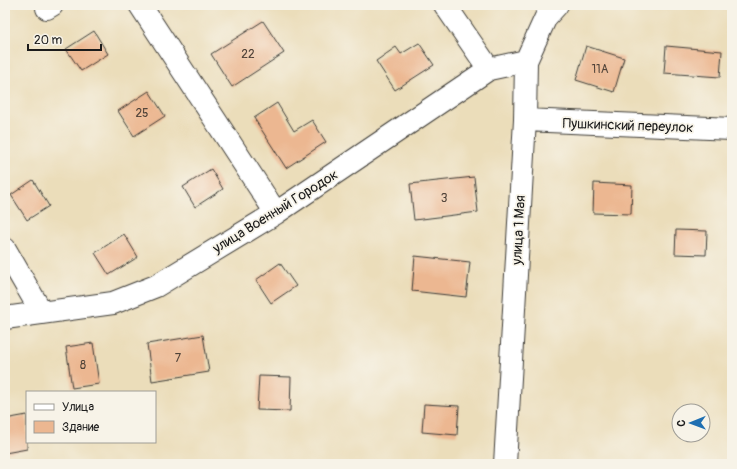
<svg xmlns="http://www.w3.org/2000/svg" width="737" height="469" font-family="Pangolin,sans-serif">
	<rect width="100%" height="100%" fill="#f7f3e8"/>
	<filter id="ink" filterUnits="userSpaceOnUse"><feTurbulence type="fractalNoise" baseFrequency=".025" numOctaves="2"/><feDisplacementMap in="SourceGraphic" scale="8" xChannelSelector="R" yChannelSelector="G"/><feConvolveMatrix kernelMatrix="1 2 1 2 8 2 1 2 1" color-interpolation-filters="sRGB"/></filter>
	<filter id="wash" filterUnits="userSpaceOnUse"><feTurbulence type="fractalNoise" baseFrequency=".012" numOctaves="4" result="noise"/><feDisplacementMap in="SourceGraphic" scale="16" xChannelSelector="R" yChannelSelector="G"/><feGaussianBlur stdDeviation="0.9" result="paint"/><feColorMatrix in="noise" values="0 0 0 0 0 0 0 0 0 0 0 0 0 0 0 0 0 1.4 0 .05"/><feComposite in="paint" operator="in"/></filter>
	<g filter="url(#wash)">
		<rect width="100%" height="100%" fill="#ebddba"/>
		<g id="blocks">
			<path fill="#ecb791" d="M263,21L284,53L232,87L211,54Z
				M94,31L108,54L81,71L66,49Z
				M419,43L434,65L395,90L376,61L396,47L401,54Z
				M586,46L624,58L614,92L576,80Z
				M666,46L722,51L720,77L664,73Z
				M149,91L165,116L134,136L118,111Z
				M277,103L294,131L312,120L326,142L286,168L254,118Z
				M211,169L223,189L195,207L183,187Z
				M474,177L478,212L414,220L410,184Z
				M33,180L49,206L27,220L11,195Z
				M594,183L632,185L631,214L593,213Z
				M676,230L707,231L706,255L675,254Z
				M124,234L138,257L109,275L95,253Z
				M415,256L470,262L466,297L412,291Z
				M280,263L296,286L271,303L256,280Z
				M203,335L209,372L152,381L147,344Z
				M93,343L99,384L72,388L66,347Z
				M259,376L291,377L290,411L257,410Z
				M424,404L459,406L457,435L422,432Z
				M27,415V449L5,453V419Z"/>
		</g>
	</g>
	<g filter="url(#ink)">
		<use href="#blocks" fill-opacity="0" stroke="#3b3934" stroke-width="1"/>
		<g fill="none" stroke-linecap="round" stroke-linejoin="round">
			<g stroke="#3b3934" stroke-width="24">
				<path id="minor" d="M140,5L276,213
					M445,5L489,69
					M47,8L52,5
					M525,120L732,129
					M5,249L42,313
					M5,318L113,303L156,286L276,213L489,69L526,61
					M505,464L525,120L526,61L546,17L557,5"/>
			</g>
			<use href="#minor" stroke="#fff" stroke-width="22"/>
		</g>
	</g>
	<g text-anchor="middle" stroke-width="3.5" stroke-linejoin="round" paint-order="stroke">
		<g font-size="12" fill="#504339">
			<text x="248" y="58">22</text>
			<text x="600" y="73">11А</text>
			<text x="142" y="117">25</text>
			<text x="444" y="202">3</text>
			<text x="178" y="362">7</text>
			<text x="83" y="369">8</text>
		</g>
		<g font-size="14" fill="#1c1c1c" stroke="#f7f3e8">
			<text transform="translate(628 125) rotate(2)" y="5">Пушкинский переулок</text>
			<text transform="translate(275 211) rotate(-32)" y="5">улица Военный Городок</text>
			<text transform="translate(518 230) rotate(-87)" y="5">улица 1 Мая</text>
		</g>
	</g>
	<rect width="737" height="469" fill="none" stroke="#f7f3e8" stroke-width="20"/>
	<rect x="26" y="391" width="130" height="52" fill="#f7f3e8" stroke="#9f9d96"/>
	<rect x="34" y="404" width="20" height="6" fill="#ffffff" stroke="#9f9d96"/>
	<text x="62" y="411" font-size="12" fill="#1c1c1c">Улица</text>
	<rect x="34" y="421" width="20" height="12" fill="#ecb791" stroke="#9f9d96"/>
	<text x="62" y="431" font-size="12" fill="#1c1c1c">Здание</text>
	<g transform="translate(691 423) rotate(269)"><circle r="19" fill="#f7f3e8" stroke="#9f9d96"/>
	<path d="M0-3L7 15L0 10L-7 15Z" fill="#1f6fb2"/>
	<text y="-6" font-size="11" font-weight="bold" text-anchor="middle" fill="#1c1c1c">С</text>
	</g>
	<path d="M28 44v6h73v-6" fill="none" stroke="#1c1c1c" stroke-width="2"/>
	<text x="34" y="44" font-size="12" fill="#1c1c1c" stroke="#f7f3e8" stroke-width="3" paint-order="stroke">20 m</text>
</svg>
